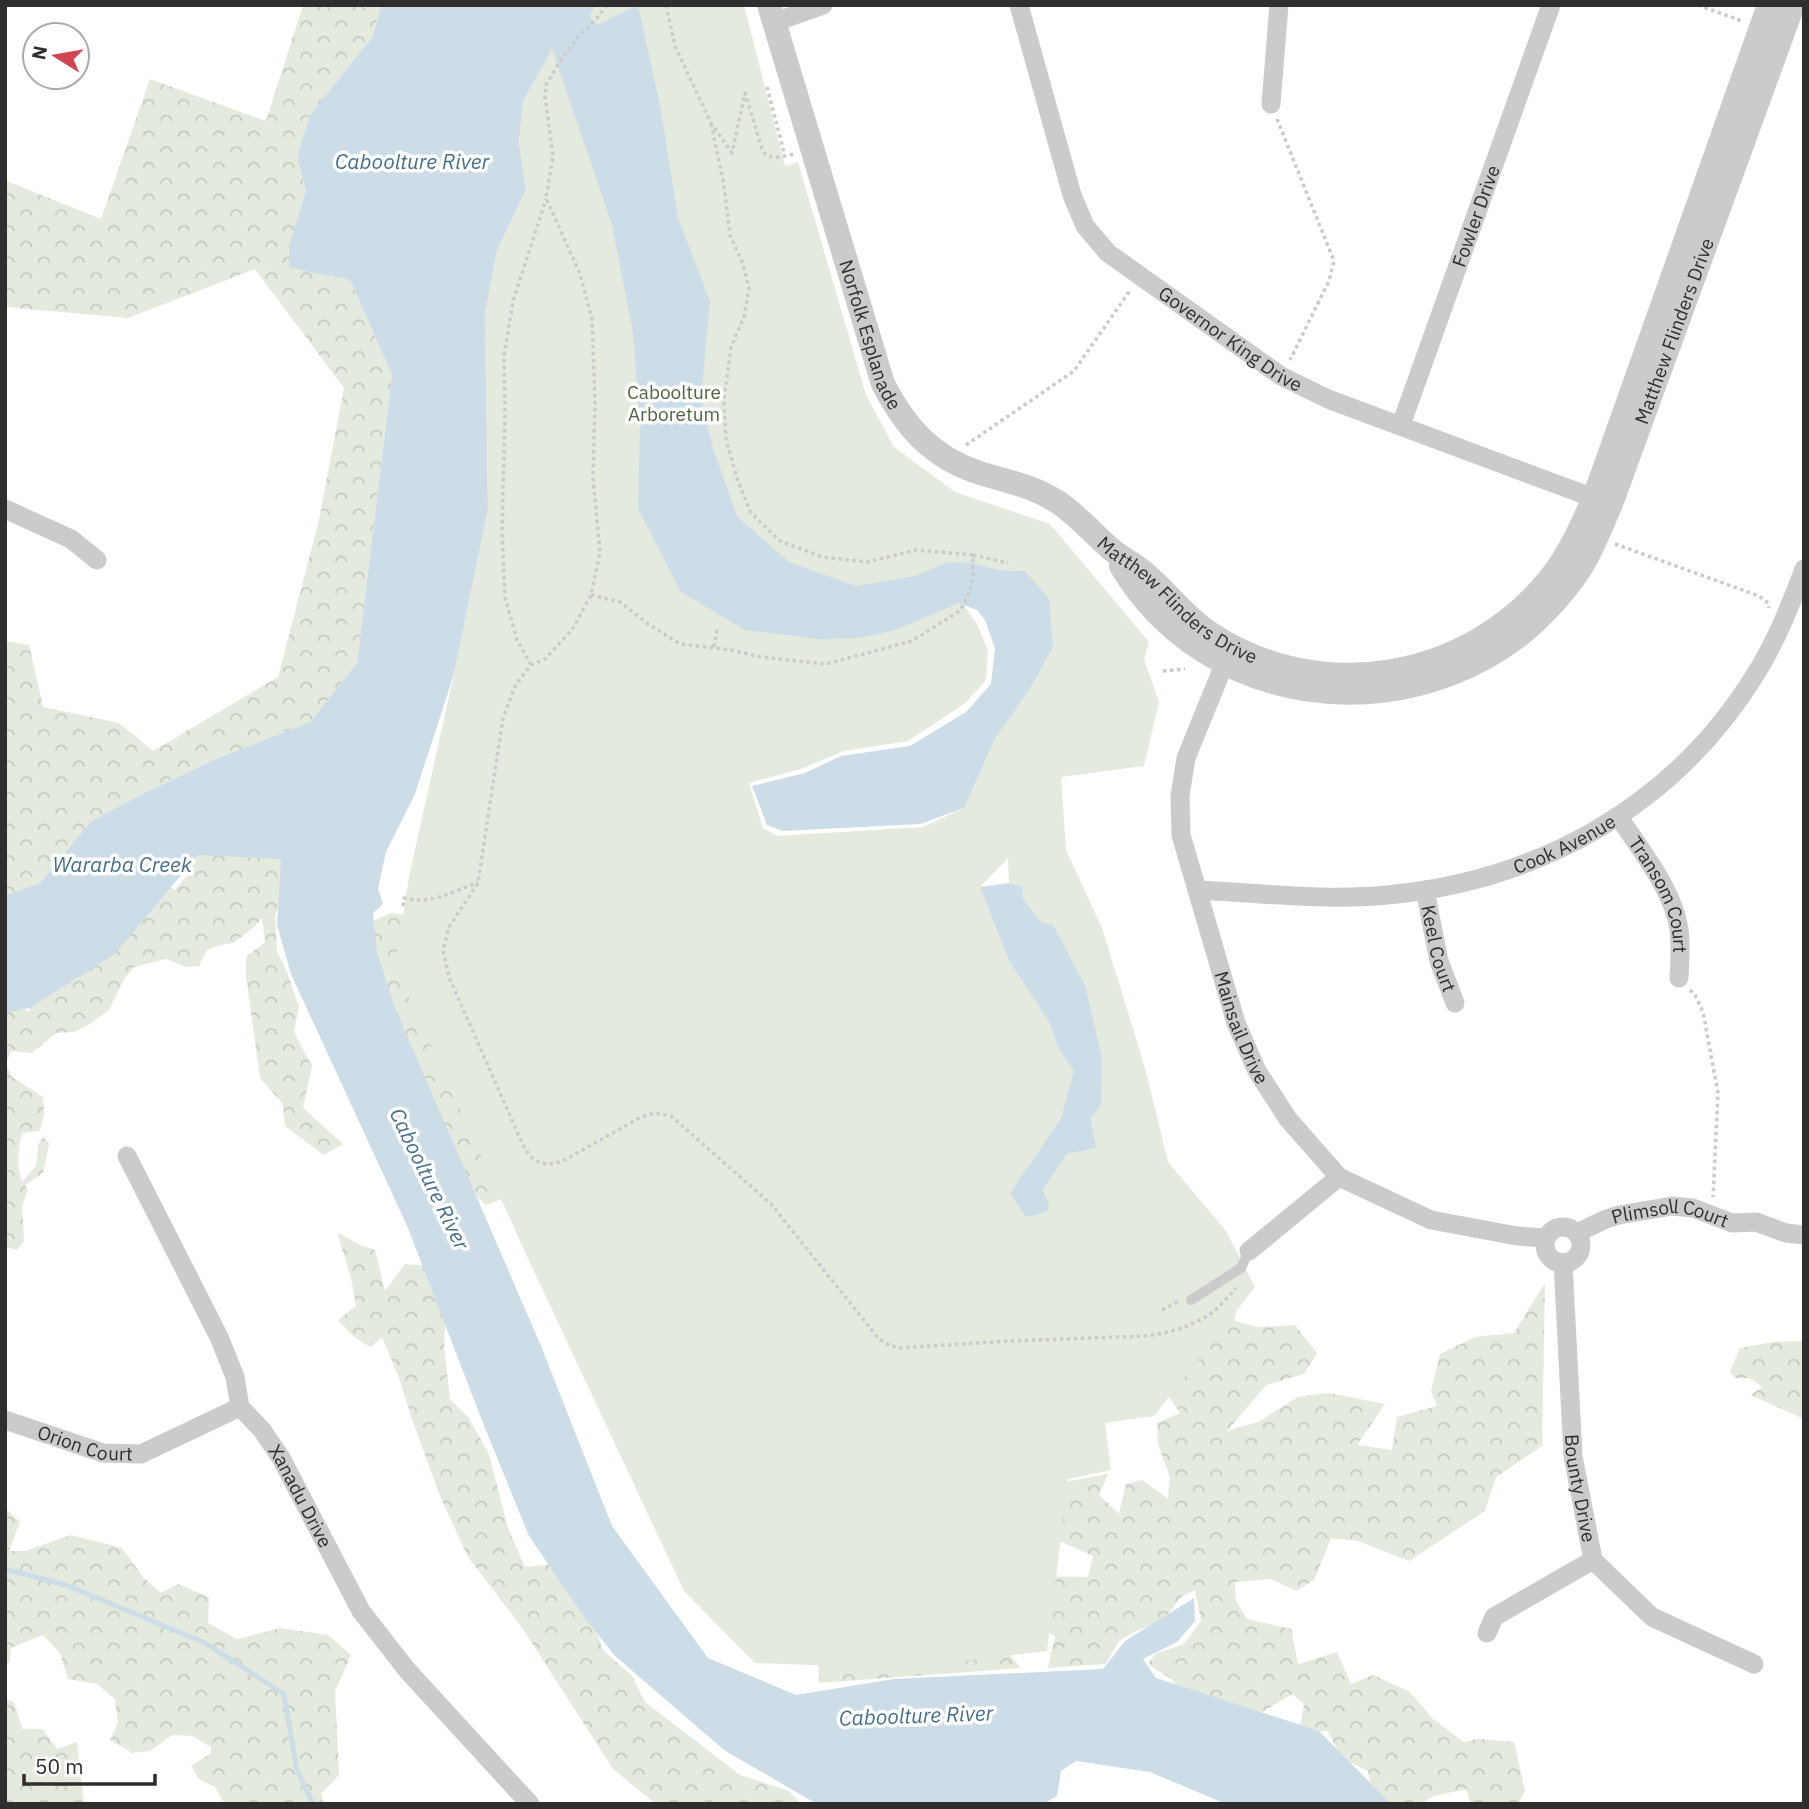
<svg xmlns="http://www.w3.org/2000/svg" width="1809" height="1809" font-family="'IBM Plex Sans',sans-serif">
	<defs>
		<pattern id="forest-crowns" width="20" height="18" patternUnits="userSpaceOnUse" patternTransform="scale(1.75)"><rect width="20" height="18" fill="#e4eade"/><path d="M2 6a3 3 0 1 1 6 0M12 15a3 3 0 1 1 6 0" fill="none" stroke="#c4c9bf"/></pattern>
	</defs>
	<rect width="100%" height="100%" fill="#fff"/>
	<path fill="url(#forest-crowns)" d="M303,5H381L373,36L310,115L297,157L306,190L289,245L290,268L350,280L392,375L357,663L310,722L216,759L140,795L90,822L40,883L5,895V641L29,645L43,707L119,723L153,751L278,677L319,520L344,388L255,269L128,318L5,307V177L9,182L101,219L150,79L266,121Z
		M198,847L290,849L286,883L275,916L277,952L287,972L299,1007L294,1032L312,1066L303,1108L343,1144L324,1155L285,1126L283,1104L260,1078L246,976V957L265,942L262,918L252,929L233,943L220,945L207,950L199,966L186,967L166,959L134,967L124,979L109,1010L88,1025L74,1032L56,1033L32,1053L11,1051L6,1064L12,1077L43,1097L44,1113L40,1131L22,1133C18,1151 16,1164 22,1182L36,1166L38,1146L43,1137L49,1144L43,1173L25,1185L28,1190L22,1206L24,1241L17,1250L5,1247V1007H13L29,1011L39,991L162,881L175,890L186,877Z
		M391,913L432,918L523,1191L486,1205L466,1188L373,981L366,924Z
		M337,1232L360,1245L375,1250L385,1291L405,1264L428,1266L446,1304L444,1346L450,1399L468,1417L489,1454L508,1528L525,1567L563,1563L593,1622L603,1650L632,1676L645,1702L740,1775L789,1791L801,1804H656L613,1769L521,1626L468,1557L440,1496L412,1419L399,1378L382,1337L370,1347L353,1336L338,1320L356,1306L351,1278Z
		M1545,1283L1542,1446L1496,1477L1485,1511L1409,1561L1358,1541L1331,1538L1314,1580L1296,1591L1271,1579L1235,1582L1236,1601L1247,1619L1291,1629L1298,1664L1337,1652L1351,1684L1373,1675L1410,1692L1433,1719L1464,1742L1478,1739L1514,1742L1525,1791L1518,1804H1471L1466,1789L1434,1796L1420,1804H1382L1373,1797L1368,1771L1342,1758L1327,1730L1298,1738L1304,1704L1292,1694L1251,1719L1193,1703L1171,1679L1148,1664L1155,1654L1184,1644L1201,1621L1195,1590L1181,1597L1163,1621L1140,1629L1120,1640L1105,1664L1048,1668L1055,1636L1032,1625V1576L1088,1577L1093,1556L1037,1531L1052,1493L1070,1481L1108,1474L1099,1495L1119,1514L1126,1484L1142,1480L1168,1499L1170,1477L1158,1444L1157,1423L1180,1413L1160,1384L1242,1288L1234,1321L1259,1327L1295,1325L1317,1353L1304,1374L1266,1385L1227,1431L1258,1422L1298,1397L1328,1393L1385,1404L1357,1445L1392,1450L1397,1417L1437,1406L1431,1391L1440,1354L1475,1337L1514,1333Z
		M1804,1341V1419L1751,1395L1762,1387L1750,1378H1735L1730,1372L1740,1348L1773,1342Z
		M5,1508L20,1522L9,1551H25L71,1535L122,1548L143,1577L161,1593L178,1584L209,1597L208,1623L237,1639L280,1628L328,1635L351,1655L335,1691L339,1775L321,1794L324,1804H225L215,1787L199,1779L191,1766L211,1753V1747L192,1736L172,1735L150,1751L132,1753L110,1740L118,1722L115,1699L97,1684L68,1679L60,1653L43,1635L11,1648L10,1662L5,1664Z
		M994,1637L1021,1668L819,1683L818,1644Z
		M5,1699L14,1702L22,1729H43L57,1749L77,1742L84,1804H5Z"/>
	<path fill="#e4eade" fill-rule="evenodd" d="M585,5H744L785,166L798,162L866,395L894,447L955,492L1050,524L1149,642L1144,659L1159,702L1144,766L1061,777L1066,850L1102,928L1145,1068L1168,1162L1226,1231L1255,1287L1154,1416L1105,1423L1111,1470L1068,1479L1047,1651L903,1668L755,1663L684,1591L532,1267L395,966L409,877L454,674L488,509L485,315L497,250L526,190L519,143L523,101L552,48ZM973,564L999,570L1025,571L1053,648L1028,692L995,739L964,808L923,827L777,836L763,828L749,783L801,769L844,751L908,741L964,704L986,680L988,651L978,626L964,605ZM1008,858L1009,883L1022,886L1023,898L1040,921L1053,925L1102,1058L1101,1073L1091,1117L1096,1148L1067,1154L1043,1190L1049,1205L1010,1193L1061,1118L1075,1071L1059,1050L1049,1022L1009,961L980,887Z"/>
	<path fill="#ccdde7" d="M381,5H596L589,16L597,25L638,5L661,110L678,218L710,301L701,400L713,448L737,516L789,562L856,586L915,576L948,562L973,563L999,570L1025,571L1049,599L1053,648L1028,692L995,739L964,808L920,824L783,831L767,825L752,786L805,773L841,756L910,746L966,712L991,684L995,648L985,620L977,610L959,603L896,630L860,638L818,639L745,630L681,592L638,509L640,428L633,333L612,225L552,49L523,101L519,143L526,190L497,250L485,315L488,509L454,674L415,794L386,852L378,889L383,904L373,913L377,952L395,1008L541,1346L612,1526L708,1658L796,1695L894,1679L1103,1669L1125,1641L1194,1598L1195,1621L1177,1642L1143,1659L1156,1678L1319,1731L1391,1804H1226L1150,1772L1076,1761L1061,1771L1057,1796L1043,1804H817L724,1750L614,1655L582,1614L529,1536L481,1418L408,1228L291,974L277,925L281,859L198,855L115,954L30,1008L5,1013V895L40,883L90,822L140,795L216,759L310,722L357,663L392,375L350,280L289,268V245L306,190L297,157L310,115L373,36Z
		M1009,883L1022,886L1023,898L1040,921L1053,925L1085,985L1102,1058L1101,1105L1091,1118L1096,1148L1067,1154L1043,1190L1049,1205L1047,1212L1026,1217L1010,1193L1061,1118L1074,1071L1059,1050L1049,1022L1009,961L980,887Z"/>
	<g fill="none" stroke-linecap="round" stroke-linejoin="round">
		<path stroke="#ccdde7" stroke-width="5" d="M5,1569L66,1585L205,1643L284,1694L297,1770L313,1804"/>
		<path stroke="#cbcbcb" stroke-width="3.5" stroke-dasharray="3.5 3.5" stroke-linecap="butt" d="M607,5L597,18L578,37L560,61L546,85L545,97L553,156L546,198L580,274L592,319L595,402L593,478L600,552L591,595L572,630L545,659L531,665L516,684L503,718L478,883L449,927L443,950L449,977L522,1143C533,1164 542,1167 563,1161L641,1117C652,1113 660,1113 671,1116L771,1204L879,1339L889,1345L899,1348L1009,1341L1146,1336C1170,1333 1193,1326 1213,1312C1221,1305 1229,1296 1236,1288
			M666,5L675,46L711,123L732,153L745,93L763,152C772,161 783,156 794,154
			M1698,5L1742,21
			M767,87L785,156
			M1277,119L1334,261L1329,281L1290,360
			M966,445L1074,371L1131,289
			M1615,544L1759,596L1768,603L1769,608
			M973,555L1008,563
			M591,595L620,602L648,624L680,644L731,650L761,657L826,664L912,641L961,610L970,591L973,577V555L916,550L867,562L823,557L780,541L751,513L738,481L726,440L724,399L731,347L744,317L749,288L743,264L730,235L724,185L711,123
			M714,647L717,629
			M531,665L517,640L505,597L502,530L505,415L504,356L513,301L546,199
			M1163,671L1185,669
			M403,906L404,898C432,905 452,892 478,882
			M1690,990L1695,995L1703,1012L1718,1093L1713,1197
			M1162,1310L1179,1301"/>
		<path stroke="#cbcbcb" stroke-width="10" d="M1191,1300L1241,1268L1249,1251"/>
		<g stroke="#cbcbcb" stroke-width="19">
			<path id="s1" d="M1019,5L1072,195L1085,226L1108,253L1281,376L1328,399L1607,503"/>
			<path d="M775,22L823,5"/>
			<path d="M1271,104L1279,5"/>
			<path id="s2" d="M1401,425L1551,5"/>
			<path d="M5,509L71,539L97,560"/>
			<path id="s3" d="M1230,650L1186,758L1180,796L1181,835L1236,1023L1257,1071L1288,1119L1339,1177L1431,1220L1517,1236L1545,1238"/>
			<path id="s4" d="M1619,817C1640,850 1673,889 1679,929C1681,945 1680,962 1679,978"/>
			<path id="s5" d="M1197,890C1260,893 1324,901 1387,895C1539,881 1674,806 1755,675C1776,642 1790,606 1804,569"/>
			<path id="s6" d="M1425,890L1439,961L1455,1003"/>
			<path id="s7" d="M127,1156L219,1337L235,1377L240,1407L262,1430L281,1458L361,1611L407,1670L530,1804"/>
			<circle cx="1563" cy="1245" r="18"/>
			<path id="s8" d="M1577,1233L1606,1219L1619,1215L1672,1206L1693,1208L1732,1223L1756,1222L1786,1233L1804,1235"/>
			<path d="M1249,1251L1339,1177"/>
			<path id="s9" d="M1563,1263L1573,1456L1593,1560L1652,1617L1754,1664"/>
			<path id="s10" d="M5,1420L103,1453L141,1454L240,1407"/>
			<path d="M1487,1633L1494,1617L1593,1560"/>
		</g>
		<g stroke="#cbcbcb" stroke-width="24">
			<path id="s11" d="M769,5L883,384C905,426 930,456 977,472C1003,481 1032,485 1056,501C1077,514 1093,534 1112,550C1121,558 1133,563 1142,571C1166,590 1183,615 1208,632C1319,707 1470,680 1551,577C1570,553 1582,525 1594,498L1769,5"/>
			<path id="s12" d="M1121,566C1205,706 1395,732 1521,634C1545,614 1572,585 1587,557C1596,540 1603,522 1611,504L1793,5"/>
		</g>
	</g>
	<g text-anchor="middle" stroke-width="7" stroke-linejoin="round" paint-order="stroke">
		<g font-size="19" fill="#2e2e2e" stroke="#fff">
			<text dy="7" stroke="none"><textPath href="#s2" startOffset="222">Fowler Drive</textPath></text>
			<text dy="7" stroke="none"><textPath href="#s12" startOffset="802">Matthew Flinders Drive</textPath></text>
			<text dy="7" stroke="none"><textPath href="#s11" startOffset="345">Norfolk Esplanade</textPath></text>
			<text dy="7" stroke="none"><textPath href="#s1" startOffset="416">Governor King Drive</textPath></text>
			<text dy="7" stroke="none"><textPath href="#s11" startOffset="770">Matthew Flinders Drive</textPath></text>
			<text dy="7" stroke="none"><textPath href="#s5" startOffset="376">Cook Avenue</textPath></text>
			<text dy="7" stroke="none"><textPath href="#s4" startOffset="89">Transom Court</textPath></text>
			<text dy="7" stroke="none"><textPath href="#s6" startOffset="60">Keel Court</textPath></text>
			<text dy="7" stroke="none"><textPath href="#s3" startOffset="396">Mainsail Drive</textPath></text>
			<text dy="7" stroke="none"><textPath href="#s8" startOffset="98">Plimsoll Court</textPath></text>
			<text dy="7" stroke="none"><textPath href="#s10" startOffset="84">Orion Court</textPath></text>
			<text dy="7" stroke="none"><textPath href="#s9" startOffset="226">Bounty Drive</textPath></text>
			<text dy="7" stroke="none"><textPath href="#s7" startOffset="385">Xanadu Drive</textPath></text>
		</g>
		<g font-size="19" fill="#526541" stroke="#fff">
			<text x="674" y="399">Caboolture<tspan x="674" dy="22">Arboretum</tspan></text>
		</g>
		<g font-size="21" font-style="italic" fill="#466e86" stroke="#fff">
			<text x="412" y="169">Caboolture River</text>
			<text x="122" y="872">Wararba Creek</text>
			<text transform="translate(429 1179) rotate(64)" y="7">Caboolture River</text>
			<text transform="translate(916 1716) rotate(-2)" y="7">Caboolture River</text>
		</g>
	</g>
	<rect width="1809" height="1809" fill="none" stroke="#2e2e2e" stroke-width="14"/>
	<g transform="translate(56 56) rotate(281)"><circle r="33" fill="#ffffff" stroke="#ababab" stroke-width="2"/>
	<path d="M0-5L12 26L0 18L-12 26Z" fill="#d04651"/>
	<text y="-10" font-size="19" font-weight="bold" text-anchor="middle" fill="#2e2e2e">N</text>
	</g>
	<path d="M24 1774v10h131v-10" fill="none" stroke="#2e2e2e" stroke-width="3.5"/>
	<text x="35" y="1774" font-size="21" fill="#2e2e2e" stroke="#ffffff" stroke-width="5" paint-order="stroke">50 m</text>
</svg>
